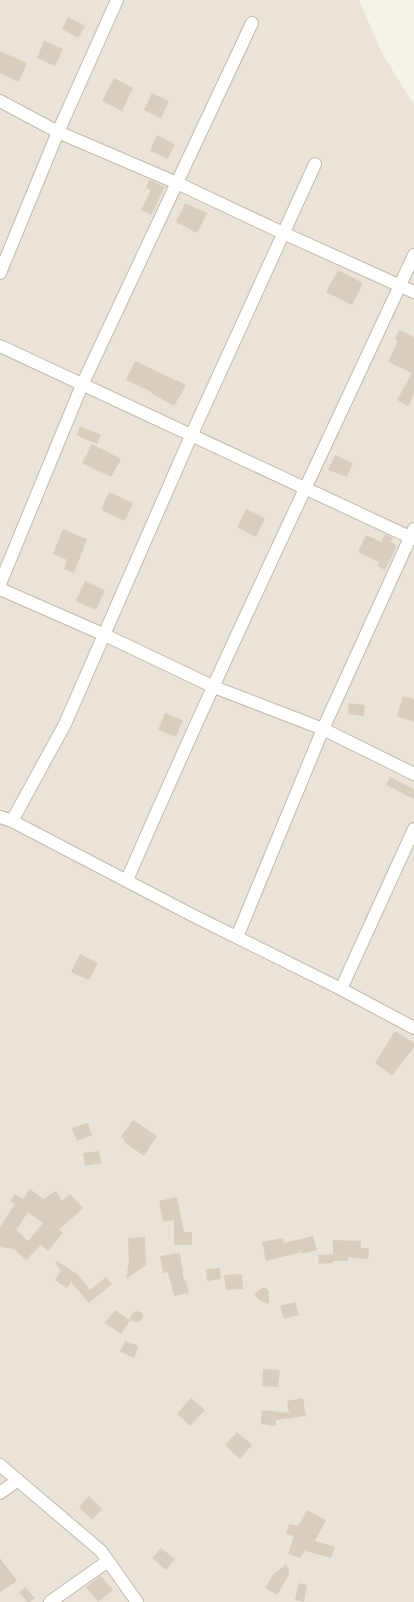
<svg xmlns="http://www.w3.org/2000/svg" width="414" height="1602" font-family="Roboto,sans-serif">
	<rect width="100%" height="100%" fill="#f6f2e9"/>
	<path fill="#eae3d7" d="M0,0H359L382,53L414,105V1602H0Z"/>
	<path fill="#d9cdbe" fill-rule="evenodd" d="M68,17L85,26L78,38L62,29Z
		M44,41L63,49L55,66L37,58Z
		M0,51L27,63L19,82L0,73Z
		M114,78L133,88L122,111L102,101Z
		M152,93L169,101L161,118L144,110Z
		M157,135L175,144L168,159L150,151Z
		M149,180L165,187L151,215L141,210L151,190L146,188Z
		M185,203L207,213L197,233L176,222Z
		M338,270L363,283L352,305L326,292Z
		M399,330L414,337V395L408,406L397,400L412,373L388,362L398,341L395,339Z
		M135,361L186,385L174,406L151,393L152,392L126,380Z
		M80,426L101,435L97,444L76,435Z
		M92,444L121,459L111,477L82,463Z
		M335,455L353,463L347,477L328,470Z
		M109,492L133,503L125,521L101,510Z
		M246,509L265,518L256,537L237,527Z
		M63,529L87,539L74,573L64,569L67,560L53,554Z
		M385,534L393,538L391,542L397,546L385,570L377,566L379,562L358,552L366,535L381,542Z
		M85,581L105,590L96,610L76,601Z
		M403,696L414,699V722L397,716Z
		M349,703L365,705L364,716L348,714Z
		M165,713L183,720L176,737L158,730Z
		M390,777L414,789V799L386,785Z
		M80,954L98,963L89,980L71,972Z
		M395,1031L414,1043V1047L392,1076L375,1063Z
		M133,1120L157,1136L144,1156L124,1142L125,1140L121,1137Z
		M88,1123L92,1135L77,1141L72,1128Z
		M99,1151L101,1163L85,1166L83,1153Z
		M30,1189L43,1199L56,1191L62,1201L70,1194L83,1208L59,1230L63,1233L48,1251L41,1245L26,1260L14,1249L0,1247V1227L15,1204L10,1201L15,1194L23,1199ZM28,1212L43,1223L28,1241L16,1230Z
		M177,1197L184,1232H192V1245H174V1220L163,1222L159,1201Z
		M313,1236L317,1250L302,1254L301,1252L266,1261L262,1242L283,1238L284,1243Z
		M145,1237L146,1265L126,1279L129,1261L128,1238Z
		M333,1240L361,1241V1248H369L368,1259L348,1257V1261H333V1263L319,1264L318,1255L333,1254Z
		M180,1253L184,1281L186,1280L189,1293L174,1296L168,1272L163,1273L160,1256Z
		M57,1261L78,1275L90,1290L106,1277L112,1284L89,1303L71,1282L67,1288L55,1280L61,1271L55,1263Z
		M220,1268L221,1279L207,1281L206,1269Z
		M242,1274L243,1289L226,1290L224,1275Z
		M262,1288H266L269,1292V1304L259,1300L254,1294Z
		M295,1302L299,1315L284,1319L280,1306Z
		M115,1310L129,1320L133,1313L137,1311L142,1313L143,1318L139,1322L130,1321L121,1334L105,1323Z
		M125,1341L139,1346L134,1358L120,1352Z
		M263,1369L280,1370L278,1387L262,1386Z
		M191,1398L205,1410L190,1426L177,1414Z
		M303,1398L306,1416L276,1420V1426L261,1424L262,1410L289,1413L287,1401Z
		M237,1432L252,1445L240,1459L225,1445Z
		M89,1496L102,1509L92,1520L79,1507Z
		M307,1510L326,1520L315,1541L335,1547L331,1558L306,1551L307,1548L300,1558L288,1554L294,1536L286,1534L289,1524L298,1526Z
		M161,1548L175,1559L166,1570L152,1558Z
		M0,1558L17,1581L0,1592Z
		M286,1564L289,1570V1575L277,1595L265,1588L273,1575Z
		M101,1576L113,1590L98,1602L86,1587Z
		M299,1583L307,1585L304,1602L295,1600Z
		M25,1587L35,1598L30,1602H27L19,1592Z"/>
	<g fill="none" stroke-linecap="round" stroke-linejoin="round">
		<g stroke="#c2b9ab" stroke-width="14">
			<path id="street" d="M0,101L58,132L177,183L283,233L414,292
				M0,273L58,132L117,0
				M0,346L414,539
				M0,584L82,385L252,23
				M0,589L105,635L214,687L323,729L414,774
				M0,817L12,821L192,915L341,989L414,1028
				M12,821L65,724L191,436L315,164
				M127,880C218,670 318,463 414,255
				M237,937L323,729L414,529
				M341,989L414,829
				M0,1465L101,1551L137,1602
				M0,1493L18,1480
				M50,1602L108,1561"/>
		</g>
		<use href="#street" stroke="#fff" stroke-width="12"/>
	</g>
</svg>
